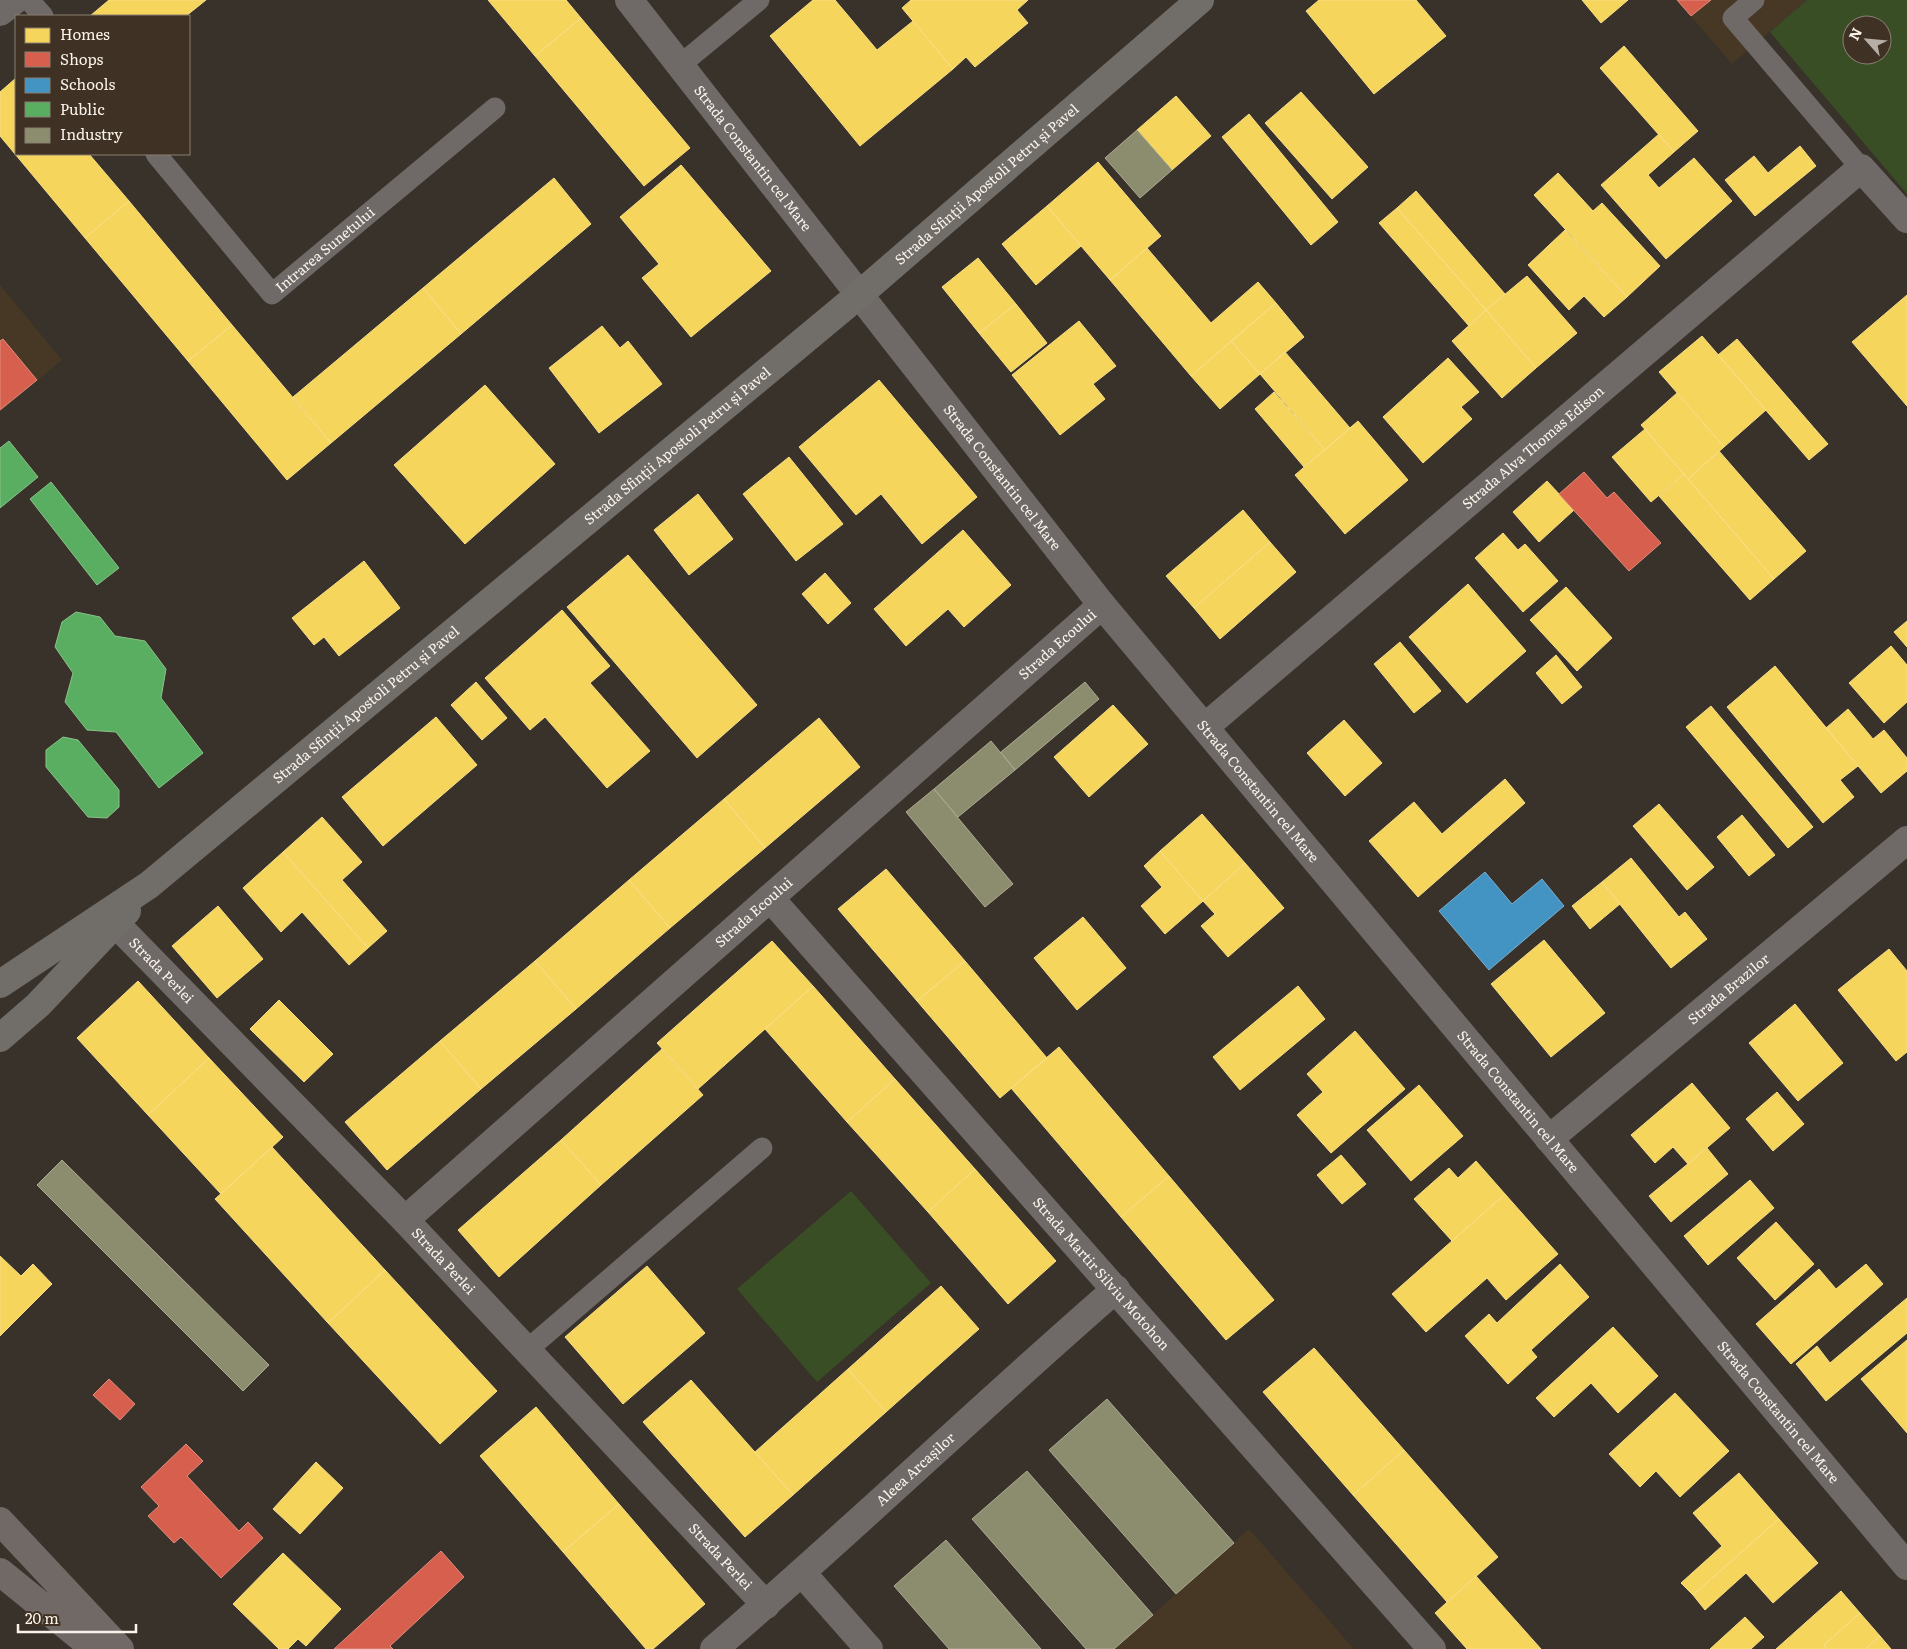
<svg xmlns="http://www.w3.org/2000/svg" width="1907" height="1649" font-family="Literata,serif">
	<rect width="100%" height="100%" fill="#39322a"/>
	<path fill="#473725" d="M1677,0H1807L1732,64Z
		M0,285L62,360L0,412Z
		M1249,1529L1354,1649H1114Z"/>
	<path fill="#394e25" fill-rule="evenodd" d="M1807,0H1907V194L1770,32ZM1852,25H1882V55H1852Z
		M851,1191L931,1283L817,1382L737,1289Z"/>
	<path fill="#f6d55c" stroke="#f8de87" d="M109,0H206L186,16H90Z
		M488,0H566L581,18L535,56Z
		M813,0H835L877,50L913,21L953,69L860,146L770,36Z
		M911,0H1028L1017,10L1028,23L975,67L966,57L953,69L902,8Z
		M1319,0H1416L1446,36L1374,94L1306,11Z
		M1582,0H1628L1601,23Z
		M581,18L690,148L644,186L535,56Z
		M1624,46L1698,131L1674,152L1600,68Z
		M16,78V154H89L129,201L85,238L0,136V92Z
		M1301,92L1368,167L1332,199L1265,123Z
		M1176,96L1211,136L1172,170L1137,130Z
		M1249,114L1338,222L1311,245L1222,137Z
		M1659,134L1674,152L1648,175L1659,188L1694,158L1732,201L1666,259L1601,185Z
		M1800,146L1816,166L1755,216L1725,180L1754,156L1768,173Z
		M1098,162L1161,236L1110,280L1047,206Z
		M681,165L771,271L691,337L642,278L659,264L620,217Z
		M1558,173L1593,211L1602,203L1660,266L1627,297L1534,195Z
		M554,178L591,224L461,334L423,288Z
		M1416,191L1505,294L1486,310L1397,208Z
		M129,201L232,325L188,361L85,238Z
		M1047,206L1081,246L1036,285L1002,244Z
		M1397,208L1486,310L1469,326L1379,223Z
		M1565,230L1627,297L1604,317L1584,296L1569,310L1528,265Z
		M1147,248L1211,323L1258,282L1276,303L1191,376L1110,280Z
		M978,258L1016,304L979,333L942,287Z
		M1527,276L1577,333L1536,368L1486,310Z
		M423,288L461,334L331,443L293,397Z
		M1907,295V406L1852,342Z
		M1276,303L1304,337L1260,374L1231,341Z
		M1016,304L1047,343L1011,372L979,333Z
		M1486,310L1536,368L1502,398L1452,341Z
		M1079,321L1116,366L1093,384L1105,399L1060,435L1012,375Z
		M232,325L331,443L287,480L188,361Z
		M602,326L620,348L628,341L662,384L599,433L549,368Z
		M1702,336L1766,410L1724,447L1659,372Z
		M1737,339L1828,444L1809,460L1718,355Z
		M1231,341L1260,374L1220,409L1191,376Z
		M1285,352L1350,428L1325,450L1260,374Z
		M1448,358L1479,392L1461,407L1472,419L1423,463L1383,417Z
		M879,380L977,497L922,544L881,494L856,515L799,447Z
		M485,385L555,464L465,544L394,465Z
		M1274,392L1325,450L1304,467L1255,409Z
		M1677,393L1724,447L1688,479L1641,425Z
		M1358,421L1408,480L1345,534L1295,475Z
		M1645,429L1684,474L1651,502L1612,457Z
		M1719,451L1806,551L1774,579L1688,479Z
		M789,457L843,524L796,561L743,494Z
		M1684,474L1774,579L1750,600L1659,496Z
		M1547,481L1574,510L1539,542L1513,512Z
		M698,494L733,539L689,575L654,530Z
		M1243,510L1270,542L1194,608L1166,576Z
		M963,530L1011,585L964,627L948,609L906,646L874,609Z
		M1503,533L1518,550L1525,544L1558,581L1523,612L1475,558Z
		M1270,542L1296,572L1220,639L1194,608Z
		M628,555L757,705L697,758L567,607Z
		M364,561L400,608L339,656L324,637L314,645L292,618Z
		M825,573L851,603L828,624L802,594Z
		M1468,584L1526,651L1467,703L1409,637Z
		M1566,587L1612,638L1577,671L1530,620Z
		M562,610L610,666L590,683L650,751L607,788L545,717L530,730L485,678Z
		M1907,621V647L1894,632Z
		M1400,642L1441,691L1414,713L1374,664Z
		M1891,646L1907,665V702L1884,723L1849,683Z
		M1556,655L1582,687L1562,704L1536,673Z
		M1775,666L1858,766L1840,780L1854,797L1823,823L1727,707Z
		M476,682L507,718L482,740L451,705Z
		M1113,705L1148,744L1089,797L1054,757Z
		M1711,706L1813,827L1788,848L1686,727Z
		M1848,709L1873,739L1884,730L1907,758V771L1881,793L1826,728Z
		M436,717L477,765L383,846L342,797Z
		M819,718L860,767L765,848L724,799Z
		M1344,720L1382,763L1345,796L1307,753Z
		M1505,779L1525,803L1418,897L1369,841L1414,802L1442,834Z
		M724,799L765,848L670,928L629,880Z
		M1659,804L1714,867L1687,890L1633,826Z
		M1202,814L1245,863L1203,901L1160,851Z
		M1742,815L1775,855L1749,876L1717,837Z
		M322,817L362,862L342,880L387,931L368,948L283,852Z
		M1160,851L1203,901L1165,934L1141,906L1162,887L1144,866Z
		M283,852L368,948L349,965L302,912L281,932L243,888Z
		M1631,858L1679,917L1685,912L1707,939L1671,968L1602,882Z
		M1245,863L1284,908L1228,957L1201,926L1215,914L1203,901Z
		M886,869L965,961L917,1001L838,909Z
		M629,880L670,928L576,1009L535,961Z
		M1602,882L1620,904L1590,929L1572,906Z
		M218,906L263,959L217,998L172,946Z
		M1083,917L1126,968L1077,1010L1034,958Z
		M1544,940L1605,1013L1551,1057L1491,984Z
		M772,941L813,986L698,1089L657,1043Z
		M1889,949L1907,971V1052L1896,1061L1838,990Z
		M535,961L576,1009L481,1089L440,1041Z
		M965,961L1047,1058L1000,1098L917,1001Z
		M138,981L209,1058L148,1115L77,1038Z
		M813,986L895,1079L847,1122L765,1029Z
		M1298,986L1325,1019L1240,1090L1213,1057Z
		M279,1000L333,1054L304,1082L250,1029Z
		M1795,1004L1843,1063L1798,1101L1749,1043Z
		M1355,1031L1405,1089L1331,1153L1297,1115L1323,1092L1307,1074Z
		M440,1041L481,1089L387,1170L345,1122Z
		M1059,1047L1169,1176L1121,1217L1011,1088Z
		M662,1049L703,1095L601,1185L561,1140Z
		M209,1058L283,1137L221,1194L148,1115Z
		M895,1079L975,1169L928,1212L847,1122Z
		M1692,1083L1730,1128L1688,1164L1673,1147L1655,1163L1631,1135Z
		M1419,1085L1463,1136L1411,1181L1367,1130Z
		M1777,1092L1804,1124L1773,1151L1746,1119Z
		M561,1140L601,1185L499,1277L458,1230Z
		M272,1147L385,1270L328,1323L215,1199Z
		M1707,1148L1728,1174L1671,1222L1649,1196Z
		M1341,1155L1366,1184L1342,1204L1317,1175Z
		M1476,1161L1505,1194L1452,1241L1414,1199L1449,1168L1458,1178Z
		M975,1169L1056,1261L1008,1304L928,1212Z
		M1169,1176L1274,1300L1226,1340L1121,1217Z
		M1750,1180L1774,1208L1708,1265L1684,1236Z
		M1505,1194L1558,1254L1506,1300L1487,1278L1426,1332L1392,1294Z
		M1776,1222L1814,1264L1775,1300L1737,1258Z
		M0,1256L21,1276L33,1264L52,1284L0,1336Z
		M1560,1264L1589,1297L1531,1350L1537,1357L1508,1384L1465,1336L1489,1314L1497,1323Z
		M1866,1264L1883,1284L1791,1364L1756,1324L1819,1269L1836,1289Z
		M647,1266L705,1333L623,1404L565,1337Z
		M385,1270L497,1391L440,1444L328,1323Z
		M941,1286L979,1329L886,1412L848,1369Z
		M1907,1298V1333L1826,1401L1796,1364L1817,1346L1830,1363Z
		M1613,1327L1658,1376L1618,1413L1591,1383L1554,1417L1536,1398Z
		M1907,1340V1433L1861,1379Z
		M1314,1348L1404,1450L1353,1495L1263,1392Z
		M848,1369L886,1412L793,1495L755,1452Z
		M691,1380L793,1495L745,1537L643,1422Z
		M1675,1393L1729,1451L1680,1497L1656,1471L1640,1487L1609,1454Z
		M536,1407L619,1504L563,1552L480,1456Z
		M1404,1450L1498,1557L1447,1602L1353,1495Z
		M316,1462L343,1488L300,1534L273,1509Z
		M1739,1473L1779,1519L1693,1595L1681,1583L1722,1546L1693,1513Z
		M619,1504L705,1604L653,1649H646L563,1552Z
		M1779,1519L1818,1563L1773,1603L1746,1573L1705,1610L1693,1595Z
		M283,1553L341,1609L306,1646L298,1639L288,1649H279L233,1604Z
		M1476,1576L1541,1649H1467L1435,1613Z
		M1841,1591L1860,1613L1824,1645L1827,1649H1776Z
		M1860,1613L1880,1636L1865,1649H1827L1824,1645Z
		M1745,1617L1764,1637L1751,1649H1710Z
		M1880,1636L1891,1649H1865Z"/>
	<path fill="#d6604d" stroke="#e18c7c" d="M1677,0H1711L1691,16Z
		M3,339L37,380L0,410V341Z
		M1584,472L1607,498L1614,492L1661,543L1629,571L1559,494Z
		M109,1379L135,1404L120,1420L93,1395Z
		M186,1444L203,1461L187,1476L239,1531L248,1522L263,1538L221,1578L181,1537L174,1543L148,1516L159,1506L141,1487Z
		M441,1551L464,1577L390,1646L393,1649H334Z"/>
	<path fill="#4393c3" stroke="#7ab0cf" d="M1485,872L1512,904L1542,879L1564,906L1489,970L1439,911Z"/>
	<path fill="#5aae61" stroke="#8ac38a" d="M9,441L38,477L0,508V448Z
		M51,482L119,568L97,585L30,499Z
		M76,612L100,617L115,636L145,641L166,669L161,698L203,753L159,788L116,732L87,730L65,702L73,673L55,647L62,622Z
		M63,737L78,740L119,790V807L107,818L88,817L46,767V750Z"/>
	<path fill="#8c8c6e" stroke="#adab93" d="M1137,130L1172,170L1140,198L1105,158Z
		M1085,682L1099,699L1015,770L1001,752Z
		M991,741L1015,770L958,817L934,789Z
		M934,789L1013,884L985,907L906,812Z
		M62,1160L269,1365L243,1391L37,1185Z
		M1107,1399L1234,1543L1176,1594L1049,1450Z
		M1027,1471L1153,1615L1114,1649H1086L972,1519Z
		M946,1540L1041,1649H949L894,1586Z"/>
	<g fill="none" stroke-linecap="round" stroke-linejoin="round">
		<g stroke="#6f6a68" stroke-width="21">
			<path d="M29,0L43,16"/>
			<path d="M1754,0L1733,18L1861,168"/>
			<path d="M679,66L759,0"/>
			<path id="s1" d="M156,154L272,294L495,108"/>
			<path d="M527,1350L762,1148"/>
		</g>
		<g stroke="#6f6a68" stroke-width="28">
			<path id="s2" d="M629,0L1102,605L1907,1566"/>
			<path d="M0,12L15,0"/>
			<path id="s3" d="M1205,727L1861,168L1907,219"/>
			<path id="s4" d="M770,898L1432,1649"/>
			<path id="s5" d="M116,924L405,1220L766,1605"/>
			<path id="s6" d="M1549,1139L1907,840"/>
			<path id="s7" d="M405,1220L1102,605"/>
			<path d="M802,1573L869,1649"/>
			<path id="s8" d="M714,1649C851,1532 980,1407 1116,1289"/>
		</g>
		<g stroke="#716d69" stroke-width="28">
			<path id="s9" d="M0,984L149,885L860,294L1200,0"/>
			<path d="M0,1038L38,1005L127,911"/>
		</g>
		<path stroke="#706966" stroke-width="28" d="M0,1521L120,1649
			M0,1572L95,1649"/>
	</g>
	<g text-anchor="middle" stroke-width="5" stroke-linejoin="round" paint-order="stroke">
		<g font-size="14" fill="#fbf3ea" stroke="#3f3224">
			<text dy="5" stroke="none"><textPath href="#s2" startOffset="201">Strada Constantin cel Mare</textPath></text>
			<text dy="5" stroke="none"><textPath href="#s9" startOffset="1271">Strada Sfinții Apostoli Petru și Pavel</textPath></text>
			<text dy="5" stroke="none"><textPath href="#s1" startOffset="251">Intrarea Sunetului</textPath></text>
			<text dy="5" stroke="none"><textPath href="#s9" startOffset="866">Strada Sfinții Apostoli Petru și Pavel</textPath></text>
			<text dy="5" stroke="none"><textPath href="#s3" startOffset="431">Strada Alva Thomas Edison</textPath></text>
			<text dy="5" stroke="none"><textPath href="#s2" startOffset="606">Strada Constantin cel Mare</textPath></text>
			<text dy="5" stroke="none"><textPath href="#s7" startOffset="870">Strada Ecoului</textPath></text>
			<text dy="5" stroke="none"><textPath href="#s9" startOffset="461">Strada Sfinții Apostoli Petru și Pavel</textPath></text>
			<text dy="5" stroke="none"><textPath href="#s2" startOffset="1011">Strada Constantin cel Mare</textPath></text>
			<text dy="5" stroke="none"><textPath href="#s7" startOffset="465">Strada Ecoului</textPath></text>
			<text dy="5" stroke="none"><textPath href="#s5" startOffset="65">Strada Perlei</textPath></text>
			<text dy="5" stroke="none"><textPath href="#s6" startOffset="234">Strada Brazilor</textPath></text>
			<text dy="5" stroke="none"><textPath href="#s2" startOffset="1416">Strada Constantin cel Mare</textPath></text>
			<text dy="5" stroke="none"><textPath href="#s5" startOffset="470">Strada Perlei</textPath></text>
			<text dy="5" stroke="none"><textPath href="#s4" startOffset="501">Strada Martir Silviu Motohon</textPath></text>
			<text dy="5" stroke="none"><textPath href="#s2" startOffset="1821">Strada Constantin cel Mare</textPath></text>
			<text dy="5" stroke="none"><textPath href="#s8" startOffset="270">Aleea Arcașilor</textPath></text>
			<text dy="5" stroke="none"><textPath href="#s5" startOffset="875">Strada Perlei</textPath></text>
		</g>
	</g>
	<rect x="15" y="15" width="175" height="140" fill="#3f3224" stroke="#8a7f73"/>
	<rect x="25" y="28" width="25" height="15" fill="#f6d55c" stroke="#8a7f73"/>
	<text x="60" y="40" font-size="15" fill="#fbf3ea">Homes</text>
	<rect x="25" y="52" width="25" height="15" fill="#d6604d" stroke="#8a7f73"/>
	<text x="60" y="65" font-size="15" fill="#fbf3ea">Shops</text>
	<rect x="25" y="78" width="25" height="15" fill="#4393c3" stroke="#8a7f73"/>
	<text x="60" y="90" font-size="15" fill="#fbf3ea">Schools</text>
	<rect x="25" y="102" width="25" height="15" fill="#5aae61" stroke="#8a7f73"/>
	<text x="60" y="115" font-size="15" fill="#fbf3ea">Public</text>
	<rect x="25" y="128" width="25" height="15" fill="#8c8c6e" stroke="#8a7f73"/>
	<text x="60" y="140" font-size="15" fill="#fbf3ea">Industry</text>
	<g transform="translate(1867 40) rotate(297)"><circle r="24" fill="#3f3224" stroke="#8a7f73"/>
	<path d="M0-4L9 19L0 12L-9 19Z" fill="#b7afa7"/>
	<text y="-8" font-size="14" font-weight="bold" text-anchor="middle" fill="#fbf3ea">N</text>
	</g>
	<path d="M18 1624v8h118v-8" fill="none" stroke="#fbf3ea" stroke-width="2.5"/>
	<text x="25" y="1624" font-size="15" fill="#fbf3ea" stroke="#3f3224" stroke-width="4" paint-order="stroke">20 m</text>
</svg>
